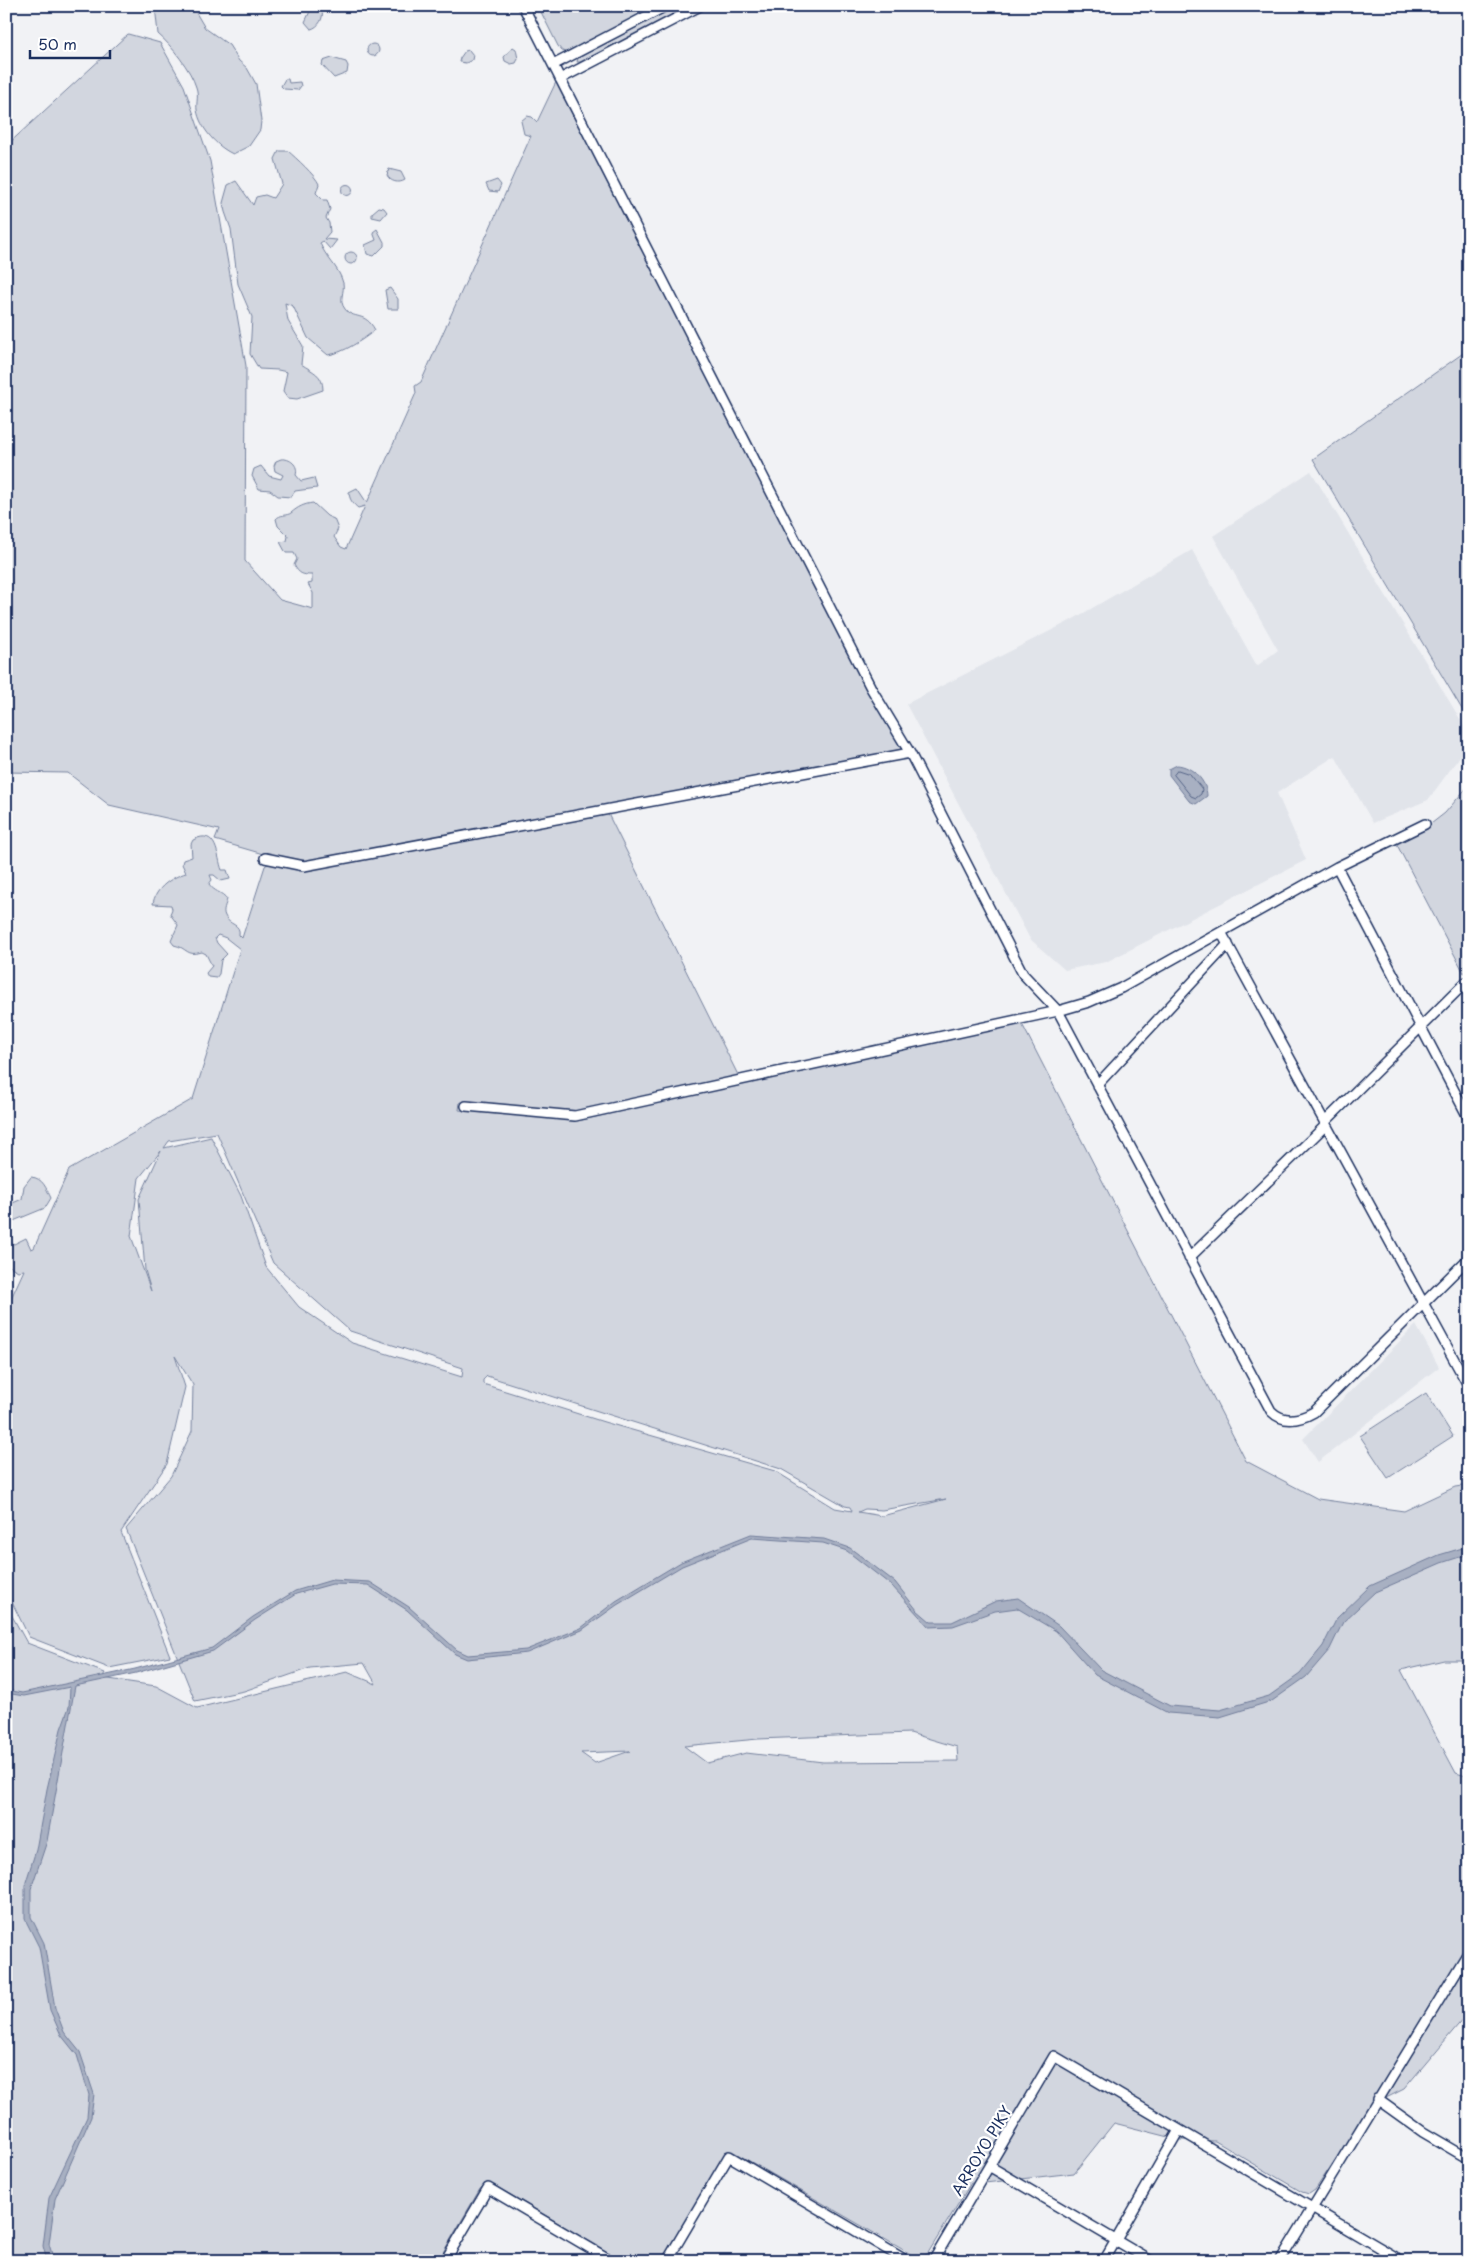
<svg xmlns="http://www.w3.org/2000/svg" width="1475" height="2267" font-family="'Playpen Sans',sans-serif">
	<rect width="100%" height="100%" fill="#f1f2f5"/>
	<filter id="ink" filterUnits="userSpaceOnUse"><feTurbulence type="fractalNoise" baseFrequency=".02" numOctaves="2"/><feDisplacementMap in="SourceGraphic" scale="10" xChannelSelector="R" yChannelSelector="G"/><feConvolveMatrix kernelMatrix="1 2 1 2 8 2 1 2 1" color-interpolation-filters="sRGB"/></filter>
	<g filter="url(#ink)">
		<path fill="#e1e4ea" d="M1311,471L1469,734V744L1428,800L1373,823L1335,756L1277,793L1306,860L1106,962L1065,970L1030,939L906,704L1070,621L1192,550L1257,666L1278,650L1213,536Z
			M1416,1325L1439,1367L1318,1462L1303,1439Z"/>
		<path fill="#d2d6df" stroke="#76829e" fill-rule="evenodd" d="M155,6H192L205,28L229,45L239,61L247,68L256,84L261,121L260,130L249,146L233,154C217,147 200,128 197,110C196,103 199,95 196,87C191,70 171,45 158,34Z
			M538,6H658L566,52L562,51L558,46Z
			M677,6H688L580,62H577L578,58Z
			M312,7L322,10C324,18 319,27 311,29L305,22Z
			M128,34L160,43L184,86L210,161L246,366L245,561L280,600L313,609V593L308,584L312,583V575C302,575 299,574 294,565L297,559L294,553H286L280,542L287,541L288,536L278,526L276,519C280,514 287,516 291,513C298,507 304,504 313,503L327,516L334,519L338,529L334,537L341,547L346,549L365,506L358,508C353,504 349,499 349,492L357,488L367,503L416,393L415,386L421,382L531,136L524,134L521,121L527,116L532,117L537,122L556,82L863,683L902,745V750L305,863L270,856L215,840L219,830L109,805L68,773L6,772V146Z
			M367 50a6 6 0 1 1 12 0a6 6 0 1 1-12 0Z
			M513,47L516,49L518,59L516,63L511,64L505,61L504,57Z
			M469,50L473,55L472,60L466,63L459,62L460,58L465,51Z
			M332,58L346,62L348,66L347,73L334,78L322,65L323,61Z
			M285,79H288L289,83L300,82L301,86L298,90L284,89L281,86Z
			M279,151H288C296,158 315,175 319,184L316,193L323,200H327L330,209L326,218L329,223L330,232L324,239L337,240L330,249L323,241L320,243C325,257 339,267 343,283C345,292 338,300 345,309C353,320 365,311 375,330C363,340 343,353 328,355L308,338L293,306L285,303L288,321L303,346L301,364C313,372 323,374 323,390L297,399L288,398L283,391L287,372L278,370L259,369L250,354L252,317L238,284L231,229L225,212L223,203L228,185L236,181L253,205L256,197L265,195L273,198L282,184L275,159Z
			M389,169L401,172L405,180C399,184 390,182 387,175Z
			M497,180L501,185L498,192L489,191L486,184Z
			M341.5 190a5.5 5.5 0 1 1 11 0a5.5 5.5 0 1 1-11 0Z
			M379,207L384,208L387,212L381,219L372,217V213Z
			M377,229L384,242V246L374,256L367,254L365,245L376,240L373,232Z
			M345 258a6 6 0 1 1 12 0a6 6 0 1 1-12 0Z
			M390,288L398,299V309H388L385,290Z
			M1469,349V721L1313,459Z
			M281,459C290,458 299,465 296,475L301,481L314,478L317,488L295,491L291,497L278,496L270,490L259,489L252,476L254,469L261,466L269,476L281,479L283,475L275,471L274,466L276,461Z
			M1469,785V971L1464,973L1395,841L1427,827L1445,813Z
			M608,814L739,1077L604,1105L591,1110L589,1108L574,1111L460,1102L459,1110L577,1121L925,1043L1022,1024L1246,1461L1318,1499L1404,1511L1455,1487L1469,1485V1660H1444L1401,1670L1456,1773L1469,1777V2012L1404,2089L1380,2101L1368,2111L1315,2190L1309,2194L1302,2192L1215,2141L1181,2140L1114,2123L1074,2173L976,2184L971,2183L928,2253L921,2258L914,2256L732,2151L724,2156L662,2261H623L494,2185L487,2183L480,2189L438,2261H6V1605L27,1643L105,1673L102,1678L156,1686L197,1708L347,1672L376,1684L364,1663L310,1668L244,1691L195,1701L126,1529L171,1476L192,1431L193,1385L175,1356L185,1387L167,1464L121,1532L170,1656L109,1668L29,1637L6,1590V1315L7,1317L8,1305L24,1270L18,1271L6,1264V1239L14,1244L26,1238L31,1249L34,1248L69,1170L193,1099L240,949L226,938L218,935L215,938L217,943L227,954L221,960L219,974L216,978L208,977L206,973L212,966L206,954L202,952C186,957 188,948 174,945L171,941L178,925L170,914L172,909L171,905L153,904C155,888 172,877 186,873L182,864L183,860L192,857L191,844L193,840C218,827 217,858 222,870H227L230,879L221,881L214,875H210L212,880L209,884C214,892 222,892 227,899C226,905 222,910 225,916C229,926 241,923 239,935L242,938L265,866L269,863L306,869ZM217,1133L273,1263L350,1331L463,1368L462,1377L352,1343L299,1307L266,1267L241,1196L211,1137L164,1148L169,1141ZM161,1151L139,1199L145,1270L151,1291L131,1236L139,1178ZM487,1376L781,1469L845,1506L850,1507L852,1511L835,1508L775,1471L604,1422L483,1384V1380ZM946,1499L882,1516L858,1512L865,1509L882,1510ZM910,1733L957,1747L958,1761L823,1762L746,1753L707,1763L684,1746L758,1739ZM630,1751L595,1763L581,1753Z
			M31,1177C43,1178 46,1188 51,1198L45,1208L6,1224V1206L22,1199L24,1186Z
			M1426,1393L1453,1436L1388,1478L1360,1436Z"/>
		<path fill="#a8b0c2" stroke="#707c9a" d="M1177,765C1192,766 1207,781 1207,796L1196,804L1189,801L1169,775V769Z
			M751,1534L824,1539L850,1548L895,1582L917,1610L931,1622H952L996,1601L1018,1598L1059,1626L1101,1670L1170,1706L1220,1710L1269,1696L1300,1674L1323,1646L1337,1618L1370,1586L1439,1555L1469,1546V1554L1441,1563L1375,1592L1343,1622L1330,1649L1306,1677L1272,1701L1220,1717L1168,1713L1095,1675L1056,1631L1017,1608L995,1611L953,1626L929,1627L892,1586L847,1551L823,1543L752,1538L682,1566L617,1605L582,1630L527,1653L467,1659L455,1654L407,1610L368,1585L332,1584L296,1594L255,1620L213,1651L136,1673L75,1686L47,1841L31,1889V1917L44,1943L55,2008L64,2032L80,2052L94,2094L91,2117L55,2199L49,2244L54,2261H47L43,2246L49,2198L87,2117L89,2095L77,2055L61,2035L50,2010L39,1947L25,1919V1885L36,1850L47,1789L61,1729L69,1707L70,1687L24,1696L6,1693V1690L22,1693L135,1669L212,1648L253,1617L295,1591L332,1580L370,1582L409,1607L457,1650L468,1655L526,1650L581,1628L616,1601L681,1562Z"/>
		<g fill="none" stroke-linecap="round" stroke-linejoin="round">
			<path stroke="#536386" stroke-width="1" d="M1178,770L1190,774L1202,789L1201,794L1196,798L1191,796L1174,775Z"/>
			<g stroke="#1b2f5e" stroke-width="12">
				<path id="street" d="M523,6L871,688L910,753L1023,974L1058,1011L1271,1411C1284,1424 1300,1420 1314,1412L1469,1258
					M553,65L666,6
					M560,79L700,6
					M265,858L304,866L910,753
					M1337,867L1469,1119
					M1221,932L1469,1387
					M1097,1085L1228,944
					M466,1106L575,1116L1058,1011L1089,1002L1121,988L1337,867L1425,824
					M1325,1122L1466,982
					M1189,1258L1326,1125
					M1377,2099L1423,2132L1469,2159
					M989,2166L1151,2261
					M445,2261L488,2188L612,2261
					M667,2261L729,2156L907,2261
					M933,2261L1054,2056L1402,2261
					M1104,2261L1179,2130
					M1280,2261L1469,1951"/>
			</g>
			<use href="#street" stroke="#fff" stroke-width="9"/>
		</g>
	</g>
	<g text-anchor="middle" stroke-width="4.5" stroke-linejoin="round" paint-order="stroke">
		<g font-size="15" fill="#1b2f5e" stroke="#fff">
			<text transform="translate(982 2151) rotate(-59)" y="5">ARROYO PIKY</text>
		</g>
	</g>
	<rect width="1475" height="2267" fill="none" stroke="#fff" stroke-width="25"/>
	<rect x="12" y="12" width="1450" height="2242" fill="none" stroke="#1b2f5e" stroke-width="2" filter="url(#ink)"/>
	<path d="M30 50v8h80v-8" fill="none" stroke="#1b2f5e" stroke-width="2.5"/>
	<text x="38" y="50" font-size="15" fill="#1b2f5e" stroke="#ffffff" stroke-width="4" paint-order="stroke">50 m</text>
</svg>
